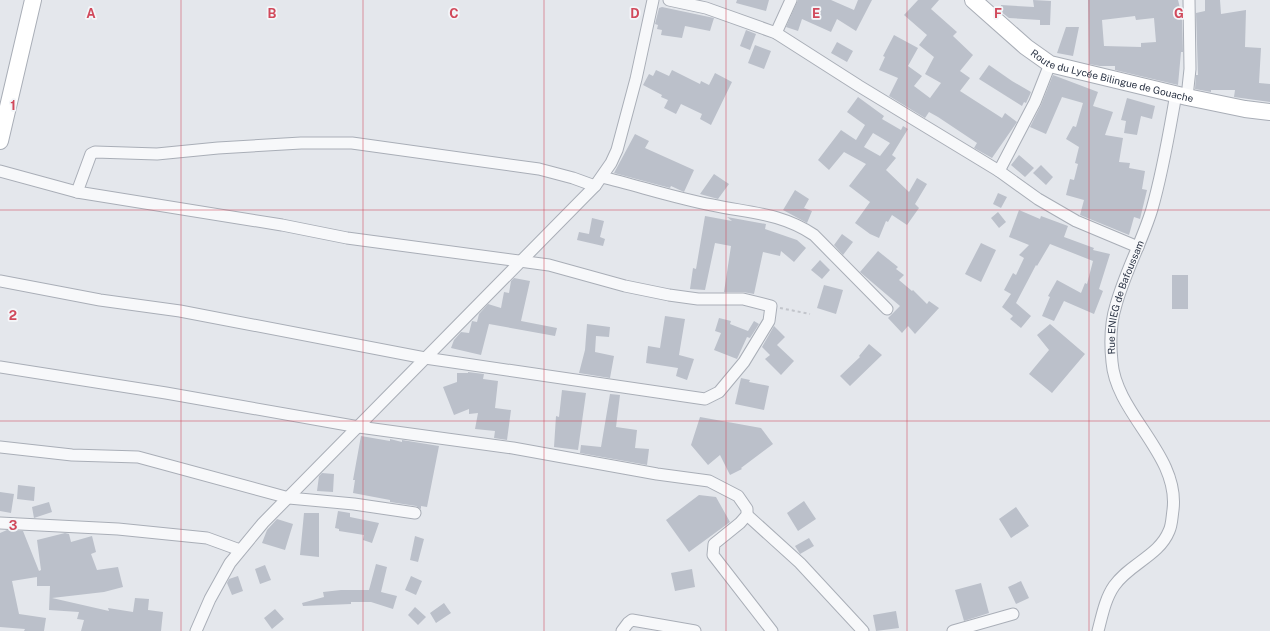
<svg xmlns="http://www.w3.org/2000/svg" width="1270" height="631" font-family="'Public Sans',sans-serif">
	<rect width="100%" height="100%" fill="#e4e7ec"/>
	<path fill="#bbc0ca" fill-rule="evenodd" d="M737,0H769L766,11L736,3Z
		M798,0H831L854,10L858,0H872L856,31L837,19L831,32L802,19L798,31L786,27Z
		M918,0H939L931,9L957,32L953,36L973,55L960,71L970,78L960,91L1002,118L1005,113L1017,122L992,158L974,148L977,143L938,117L929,112L925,118L889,96L898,78L879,70L885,57L883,56L894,35L918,48L908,66L922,76L914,86L930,98L941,83L925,74L934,57L919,45L927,35L904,15Z
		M1033,0L1051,1L1050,25H1040V20L1009,18L1000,11L1001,5L1034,7Z
		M1088,0H1178L1182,16L1183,52H1181L1178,85L1115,70V66H1100L1089,64ZM1135,16L1136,20L1154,18L1156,42L1141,43V47L1104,46L1102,20Z
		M1205,0H1220L1221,14L1246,10L1245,47L1261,48L1259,83L1270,84V102L1234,97L1235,90H1211V92L1195,89L1196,75H1198L1196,13L1205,11Z
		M662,7L714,18L710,31L685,26L682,38L661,35L662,30L657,29L658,25L655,24L659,8Z
		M1066,27H1079L1073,56L1057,53Z
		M746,30L756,34L750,50L740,46Z
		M837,42L853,51L847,62L831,53Z
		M755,45L771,51L764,69L748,63Z
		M989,65L1012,81L1031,92L1026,103L1024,102L1022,106L979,79Z
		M656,70L669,76L672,70L700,84L701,81L709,85L715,73L732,82L711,125L700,119L702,114L681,104L676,114L664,108L668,100L661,97L662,95L643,85L649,74L653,76Z
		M1053,75L1098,92L1093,106L1113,112L1105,135L1123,138L1119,162L1130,163L1129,168L1145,171L1142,189L1147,190L1140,219L1134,217L1129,235L1080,215L1084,200L1066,195L1070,179L1074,180L1078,164L1075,163L1079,147L1066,139L1073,126L1076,127L1083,103L1062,97L1046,134L1030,127L1041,105Z
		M858,97L884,116L882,119L901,130L903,126L908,129L892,155L896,158L886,170L909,192L917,178L927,184L915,204L919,208L907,225L892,215L888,222L886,221L879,238L870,234L855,223L870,202L849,186L866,164L844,152L829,170L818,160L841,130L856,140L865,125L847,112ZM873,133L890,143L880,156L864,147Z
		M1127,98L1155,106L1152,119L1141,116L1137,135L1124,133L1126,121L1121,120Z
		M635,134L649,141L645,148L694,170L684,192L671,186L670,188L614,173Z
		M1019,155L1034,168L1025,177L1011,165Z
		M1041,165L1053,177L1046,185L1033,173Z
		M714,174L729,184L718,199L700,194Z
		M795,190L809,199L804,208L812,211L807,223L783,210Z
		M998,193L1007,197L1001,208L993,204Z
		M1019,210L1040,219L1041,216L1068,226L1064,237L1094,248L1093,250L1110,254L1099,289L1103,291L1094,314L1064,301L1054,321L1042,316L1050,297L1048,296L1057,280L1081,293L1085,283L1087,284L1093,261L1050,244L1037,266L1036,265L1016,303L1031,316L1021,328L1010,319L1013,316L1002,307L1011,294L1004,290L1013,273L1016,275L1024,258L1019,255L1029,245L1009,237Z
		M998,212L1006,222L999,228L991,218Z
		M705,216L732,221L727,217L766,224L765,229L797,240L806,248L794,262L781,251L780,256L763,252L754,294L743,292H724L731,246L715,243L705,290L690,289L693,268L696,269Z
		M592,218L604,221L600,237L605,239L603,246L577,240L579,232L589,234Z
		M842,234L853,242L843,255L834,245Z
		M981,243L996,250L981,282L965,274Z
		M878,251L898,267L896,269L904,275L899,280L912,291L913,290L927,304L929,301L939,308L915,334L908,326L902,333L888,318L900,306L860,272Z
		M820,260L830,270L822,279L811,270Z
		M1172,275H1188V309H1172Z
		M514,278L530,281L521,321L557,328L555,336L489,324L481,355L451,348L454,340L461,332L469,333L472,321L477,322L479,314L488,304L501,308L504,292L509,293L511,281Z
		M824,285L843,290L836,314L817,308Z
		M665,316L685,319L679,355L694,359L687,380L676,376L678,368L646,363L648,346L660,348Z
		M719,318L731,321L730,324L748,331L754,321L759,324L750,338L747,337L737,359L714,350L721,333L715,331Z
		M587,324L610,327L609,337L596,336L595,352L614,356L610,378L579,373L585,350Z
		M1050,324L1085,354L1052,393L1029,374L1049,350L1037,335Z
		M774,326L785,337L777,345L794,361L781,375L765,359L770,355L762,347Z
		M869,344L882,355L850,386L840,376L860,357L859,356Z
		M468,372L484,374L483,379L498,381L495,408L511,410L507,440L494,438L495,431L475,429L478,413L469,414V409L454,415L443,387L457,382V373H468Z
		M741,378L750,380L749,382L769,386L764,410L735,404Z
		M562,390L586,393L578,450L554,447L556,416L559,417Z
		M610,394L620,395L616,427L637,430L635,448L649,449L647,465L580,453L581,445L601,447Z
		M700,417L761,428L773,444L741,468L742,469L730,475L720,455L708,465L691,445Z
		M361,436L390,441V439L402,442V440L439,446L427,507L421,506V509L416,506L390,502V500L353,493L355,480H353Z
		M322,473L334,474L333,492L317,491L319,476Z
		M18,485L35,487L34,501L17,499Z
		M0,492L14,494L11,513L0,511Z
		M699,495L716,497L730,522L689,552L666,520Z
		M804,501L816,519L798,531L787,513Z
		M49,502L52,512L34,518L32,507Z
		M1016,507L1029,526L1011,538L999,519Z
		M338,511L350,513V517L379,523L372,543L363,540L364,535L339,531V529L335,528Z
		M304,513H319V557L300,555Z
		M277,519L293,524L285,550L262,543L267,530Z
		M7,530L23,531L39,571L41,570L37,540L65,533L69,534L71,542L92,536L96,552L91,554L97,570L118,567L123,587L104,592L52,598L109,611L108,608L133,612L135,598L149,599L148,610L163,612L161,631H81L84,620L77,619L79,612L49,610L50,586H37V577L12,581L19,614L46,618L44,631H24L25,629L0,627V533Z
		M415,536L424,539L418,562L410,560Z
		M809,538L814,546L800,554L795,546Z
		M376,564L387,567L381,592L397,596L393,609L371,602H351V604L303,606L302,603L324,597L323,592L341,590H369Z
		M265,565L271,580L260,584L255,569Z
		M692,569L695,587L675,591L671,573Z
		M238,576L243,591L232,595L227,583L229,579Z
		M411,576L422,581L416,595L405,590Z
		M1021,581L1029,598L1016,604L1008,587Z
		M981,583L989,613L964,621L955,590Z
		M444,603L451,613L436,623L430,613Z
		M415,607L426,617L418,625L408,615Z
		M275,609L284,619L272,629L264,618Z
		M896,611L899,628L876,631L873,615Z"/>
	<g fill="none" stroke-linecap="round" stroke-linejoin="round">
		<g stroke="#a9aeb7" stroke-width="13">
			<g id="street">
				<path d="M669,0L706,8L776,33L859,86L999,171L1038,199L1076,221L1138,247"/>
				<path d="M776,33L791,0"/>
				<path d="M1187,97L1190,69L1189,0"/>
				<path d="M0,171L77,192L282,225L347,238L549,265L625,286L669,295L698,299H743L771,306L769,321L744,362L719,392L705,399L425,358L180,311L100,300L0,281"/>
				<path d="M999,171L1035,102L1050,64"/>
				<path d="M602,177C639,186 675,198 712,205C750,213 781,213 814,235L887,309"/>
				<path d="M77,192L91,154L95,152L157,154L218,148L301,143H352L539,169L573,178L595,186"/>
				<path d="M0,367L166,393L359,427L513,448L657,474L709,481L738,496L747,509V515L740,523L714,544L713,555L772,631"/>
				<path d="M0,447L72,455L138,457L289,498L354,504L415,513"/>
				<path d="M747,515L800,563L863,631"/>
				<path d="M0,523L118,529L207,538L240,550"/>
				<path d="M196,631L210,599L230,563L263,523L595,186L611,163L617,150L636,79L653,0"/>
				<path d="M622,631L628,623L632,620L695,631"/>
				<path d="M953,631L1013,614"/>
				<path id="s1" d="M1098,631C1102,616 1105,599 1114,586C1129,564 1159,556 1169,531C1172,525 1172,516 1173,510C1180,455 1116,414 1112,362C1110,343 1110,324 1116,305C1125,272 1142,242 1152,209C1163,171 1169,133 1176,94"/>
			</g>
		</g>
		<g stroke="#a9aeb7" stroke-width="18">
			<g id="secondary">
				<path id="s2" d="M973,0L1026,47L1050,64L1187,97L1245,109L1270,112"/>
				<path d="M0,141L33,0"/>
			</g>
		</g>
		<path stroke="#c2c5cb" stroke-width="2" stroke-dasharray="3 3" stroke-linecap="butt" d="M780,308L810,314"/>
		<use href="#street" stroke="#f7f8fa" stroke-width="11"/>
		<use href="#secondary" stroke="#fff" stroke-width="16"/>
	</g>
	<path fill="none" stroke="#d1495b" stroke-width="1" stroke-opacity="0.55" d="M181,0V631M363,0V631M544,0V631M726,0V631M907,0V631M1089,0V631M0,210H1270M0,421H1270"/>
	<g text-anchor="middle" stroke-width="3.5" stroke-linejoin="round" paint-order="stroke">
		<g font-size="10" fill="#2b3445" stroke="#f4f6f9">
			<text dy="4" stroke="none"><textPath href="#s2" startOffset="163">Route du Lycée Bilingue de Gouache</textPath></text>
			<text dy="4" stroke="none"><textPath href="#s1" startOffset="378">Rue ENIEG de Bafoussam</textPath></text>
		</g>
	</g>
	<g font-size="13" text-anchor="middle" font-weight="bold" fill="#d1495b" stroke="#f4f6f9" stroke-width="3.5" stroke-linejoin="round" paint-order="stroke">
		<text x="91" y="18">A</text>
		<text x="272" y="18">B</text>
		<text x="454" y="18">C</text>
		<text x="635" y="18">D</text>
		<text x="816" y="18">E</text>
		<text x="998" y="18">F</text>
		<text x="1179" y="18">G</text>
		<text x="13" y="110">1</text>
		<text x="13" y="320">2</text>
		<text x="13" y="530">3</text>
	</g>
</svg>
